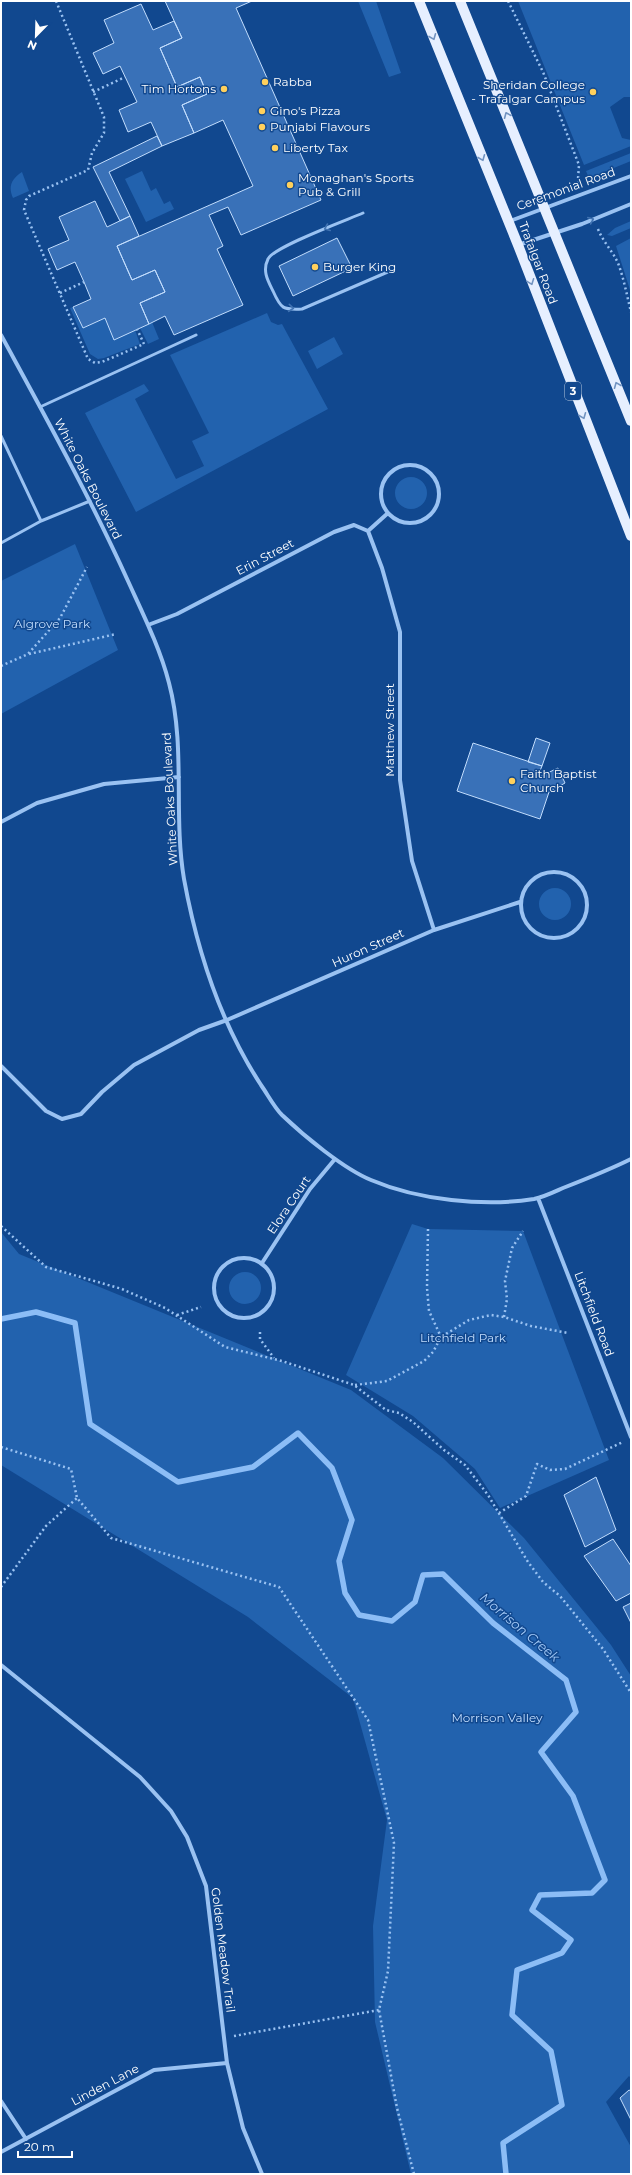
<svg xmlns="http://www.w3.org/2000/svg" width="632" height="2175" font-family="Montserrat,sans-serif">
	<rect width="100%" height="100%" fill="#11488f"/>
	<path fill="#2262ae" d="M358,1H376L401,73L389,77Z
		M518,1H631V97H624L610,107L622,138L631,140V146L584,165Z
		M631,153V161L589,178L586,171Z
		M142,171L151,191L156,188L164,204L170,201L174,209L146,222L125,179Z
		M22,172L29,191L13,198C8,187 11,179 22,172Z
		M631,221V228L612,236L607,235L615,228Z
		M631,238V293L616,246Z
		M73,307L83,328L105,318L114,339L135,330L140,344L104,358L98,359L90,354L70,308Z
		M267,313L271,322L278,325L282,324L328,409L136,512L85,413L144,384L149,391L135,399L176,479L204,466L192,441L209,433L170,355Z
		M152,322L159,339L148,344L140,328Z
		M334,337L343,354L317,369L308,351Z
		M395 493a16 16 0 1 1 32 0a16 16 0 1 1-32 0Z
		M75,544L118,650L1,714V581Z
		M539 904a16 16 0 1 1 32 0a16 16 0 1 1-32 0Z
		M412,1224L428,1229L523,1231L609,1460L500,1508L475,1469L413,1416L346,1375Z
		M1,1232L19,1254L351,1390L443,1458L524,1538L611,1645L631,1676V2078L629,2076L606,2102L631,2147V2174H411L375,2022L373,1926L387,1820L353,1698L248,1617L1,1465Z
		M229 1288a16 16 0 1 1 32 0a16 16 0 1 1-32 0Z"/>
	<g fill="none" stroke-linecap="round" stroke-linejoin="round">
		<path stroke="#8cbdf6" stroke-width="5.5" d="M1,1319L36,1312L75,1323L90,1424L178,1482L253,1467L298,1433L332,1468L352,1520L339,1561L345,1593L359,1615L392,1621L415,1602L423,1575L443,1574L493,1623L566,1680L576,1712L541,1752L573,1796L605,1880L592,1893L540,1895L532,1910L571,1940L562,1953L517,1970L512,2015L551,2051L562,2105L503,2143L506,2174"/>
	</g>
	<path fill="#3971b8" stroke="#c2ddfd" d="M165,1H252L236,8L321,200L241,235L228,207L209,215L223,246L217,249L243,305L174,335L165,316L149,324L140,303L165,292L155,270L132,280L117,246L253,186L223,120L194,133L182,105L207,94L200,77L177,87L160,48L182,38Z
		M141,4L153,30L174,21L182,38L160,48L177,87L200,77L207,94L182,105L194,133L162,146L151,122L128,132L119,110L137,102L120,66L103,74L93,53L114,43L104,20Z
		M157,136L162,146L109,172L130,216L120,221L93,167Z
		M95,201L107,227L130,216L139,236L117,246L132,280L155,270L165,292L140,303L149,324L114,340L105,318L83,328L73,307L91,299L84,282L75,262L57,270L48,249L69,240L59,217Z
		M337,238L352,268L293,296L279,266Z
		M536,738L550,743L542,766L528,762Z
		M473,743L542,766L537,778L558,768L565,783L549,792L540,819L457,791Z
		M596,1477L616,1530L585,1547L564,1495Z
		M613,1539L631,1566V1593L616,1601L584,1556Z
		M631,1603V1623L623,1607Z
		M629,2090L631,2091V2120L620,2098Z"/>
	<g fill="none" stroke-linecap="round" stroke-linejoin="round">
		<path stroke="#9ac2f2" stroke-width="2.5" stroke-dasharray="2 3" stroke-linecap="butt" d="M56,1L104,117V133L92,153L88,170L29,196L26,200L24,210L88,359L95,363L102,362L144,344L137,329
			M508,1L543,72L579,165L578,179L580,185
			M93,92L125,77
			M598,229C603,242 612,250 618,263C624,279 627,296 631,312
			M60,293L84,282
			M29,654L116,634
			M1,666L28,654L60,618L87,567
			M1,1226L46,1267L122,1289L165,1308L225,1347L282,1361L354,1385L386,1410L399,1413L413,1422L444,1450L465,1465L488,1495L528,1562L543,1582L560,1596L603,1649L631,1693
			M428,1229L427,1288L429,1311L441,1337
			M177,1315L201,1307
			M504,1317L507,1299L505,1281L512,1248L523,1231
			M260,1332V1339L274,1358
			M355,1385L387,1381L424,1361L433,1352L441,1337L469,1320L491,1315L504,1317L531,1326L568,1333
			M1,1447L71,1469L77,1498L111,1538L279,1587L368,1720L394,1843L388,1971L379,2010L397,2108L414,2174
			M499,1513L526,1496L537,1464L550,1470L565,1469L623,1442
			M1,1587L46,1526L77,1498
			M234,2036L379,2010"/>
		<path stroke="#9ac2f2" stroke-width="3" d="M363,213C347,220 273,247 268,259C262,271 268,281 273,291C281,309 283,310 302,309L390,271
			M40,407L196,335
			M1,436L41,521L90,501
			M1,543L41,521"/>
		<path stroke="#9ac2f2" stroke-width="4" d="M510,221L631,176
			M518,245L582,224L631,204
			M1,335C45,416 90,497 128,581C143,614 160,648 169,683C186,747 173,814 184,879C197,950 221,1024 261,1085C268,1095 274,1107 282,1115C304,1136 344,1169 371,1180C418,1200 484,1207 534,1199C544,1197 554,1192 563,1188C586,1179 609,1170 631,1159
			M381 494a29 29 0 1 1 58 0a29 29 0 1 1-58 0Z
			M368,531L382,568L400,632V780L412,861L434,930
			M148,625L177,614L334,532L354,525L368,531L388,513
			M1,822L37,803L104,784L179,777
			M521 905a33 33 0 1 1 66 0a33 33 0 1 1-66 0Z
			M1,1066L46,1111L62,1119L81,1114L102,1092L134,1065L199,1030L227,1020L434,930L520,902
			M538,1198L631,1437
			M214 1288a30 30 0 1 1 60 0a30 30 0 1 1-60 0Z
			M262,1263L310,1189L335,1159
			M1,1665L140,1777L171,1811L187,1837L206,1886L227,2063L243,2128L262,2174
			M1,2101L26,2139
			M1,2152L154,2070L227,2063"/>
		<path stroke="#e6efff" stroke-width="10" d="M419,1L518,245L631,536
			M460,1L631,421"/>
	</g>
	<defs><path id="oneway-chevron" d="M-2-3.5L2.5 0L-2 3.5" fill="none" stroke-width="1.6" stroke-linecap="round" stroke-linejoin="round"/></defs>
	<g stroke="#7193c1">
		<use href="#oneway-chevron" transform="translate(433 37) rotate(68)"/>
		<use href="#oneway-chevron" transform="translate(507 115) rotate(-113)"/>
		<use href="#oneway-chevron" transform="translate(482 158) rotate(68)"/>
		<use href="#oneway-chevron" transform="translate(531 282) rotate(69)"/>
		<use href="#oneway-chevron" transform="translate(617 385) rotate(-112)"/>
		<use href="#oneway-chevron" transform="translate(583 416) rotate(68)"/>
	</g>
	<g stroke="#4173b2">
		<use href="#oneway-chevron" transform="translate(591 220) rotate(-23)"/>
		<use href="#oneway-chevron" transform="translate(327 228) rotate(157)"/>
		<use href="#oneway-chevron" transform="translate(291 308) rotate(5)"/>
	</g>
	<g fill="#ffd05c" stroke="#11488f" stroke-width="1.5">
		<circle cx="265" cy="82" r="4"/>
		<circle cx="224" cy="89" r="4"/>
		<circle cx="593" cy="92" r="4"/>
		<circle cx="262" cy="111" r="4"/>
		<circle cx="262" cy="127" r="4"/>
		<circle cx="275" cy="148" r="4"/>
		<circle cx="290" cy="185" r="4"/>
		<circle cx="315" cy="267" r="4"/>
		<circle cx="512" cy="781" r="4"/>
	</g>
	<g text-anchor="middle" stroke-width="3" stroke-linejoin="round" paint-order="stroke">
		<rect fill="#11488f" stroke="#b8c8dd" stroke-width="1" x="565" y="382" width="16" height="18" rx="3"/>
		<g font-size="11" font-weight="bold" fill="#fff">
			<text x="573" y="395">3</text>
		</g>
		<g font-size="12" fill="#fff" stroke="#11488f" text-anchor="start">
			<text x="273" y="86">Rabba</text>
			<text x="585" y="89" text-anchor="end">Sheridan College<tspan x="585" dy="14">- Trafalgar Campus</tspan></text>
			<text x="216" y="93" text-anchor="end">Tim Hortons</text>
			<text x="270" y="115">Gino's Pizza</text>
			<text x="270" y="131">Punjabi Flavours</text>
			<text x="283" y="152">Liberty Tax</text>
			<text x="298" y="182">Monaghan's Sports<tspan x="298" dy="14">Pub &amp; Grill</tspan></text>
			<text x="323" y="271">Burger King</text>
			<text x="520" y="778">Faith Baptist<tspan x="520" dy="14">Church</tspan></text>
		</g>
		<g font-size="12" fill="#fff" stroke="#11488f">
			<text transform="translate(566 189) rotate(-20)" y="4">Ceremonial Road</text>
			<text transform="translate(538 263) rotate(69)" y="4">Trafalgar Road</text>
			<text transform="translate(88 479) rotate(63)" y="4">White Oaks Boulevard</text>
			<text transform="translate(265 557) rotate(-28)" y="4">Erin Street</text>
			<text transform="translate(390 730) rotate(-90)" y="4">Matthew Street</text>
			<text transform="translate(170 799) rotate(-93)" y="4">White Oaks Boulevard</text>
			<text transform="translate(368 948) rotate(-24)" y="4">Huron Street</text>
			<text transform="translate(289 1205) rotate(-56)" y="4">Elora Court</text>
			<text transform="translate(594 1314) rotate(69)" y="4">Litchfield Road</text>
			<text transform="translate(223 1950) rotate(83)" y="4">Golden Meadow Trail</text>
			<text transform="translate(105 2085) rotate(-28)" y="4">Linden Lane</text>
		</g>
		<g font-size="12" fill="#c2ddfd" stroke="#11488f">
			<text x="52" y="628">Algrove Park</text>
			<text x="463" y="1342">Litchfield Park</text>
			<text x="497" y="1722">Morrison Valley</text>
		</g>
		<g font-size="13" font-style="italic" fill="#a6ccf9" stroke="#11488f">
			<text transform="translate(520 1627) rotate(40)" y="5">Morrison Creek</text>
		</g>
	</g>
	<rect width="632" height="2175" fill="none" stroke="#ffffff" stroke-width="4"/>
	<g transform="translate(36 36) rotate(203)" stroke="#11488f" stroke-width="3" paint-order="stroke">
	<path d="M0-3L7 15L0 10L-7 15Z" fill="#ffffff"/>
	<text y="-6" font-size="11" font-weight="bold" text-anchor="middle" fill="#ffffff">N</text>
	</g>
	<path d="M18 2151v6h54v-6" fill="none" stroke="#ffffff" stroke-width="2"/>
	<text x="24" y="2151" font-size="12" fill="#ffffff" stroke="#11488f" stroke-width="3" paint-order="stroke">20 m</text>
</svg>
